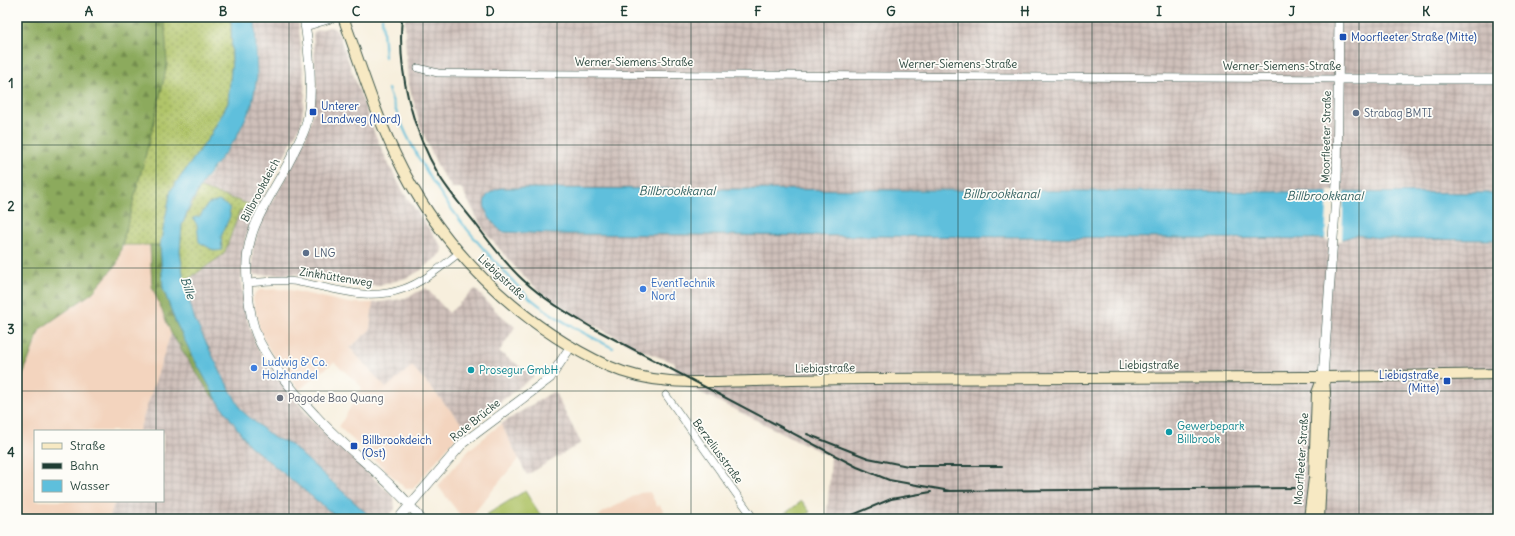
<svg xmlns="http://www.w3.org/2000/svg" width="1515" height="536" font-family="Delius,sans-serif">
	<defs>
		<pattern id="industrial-grid" width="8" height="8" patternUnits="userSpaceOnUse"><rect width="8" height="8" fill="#cfc0ba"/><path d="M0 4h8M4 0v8" fill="none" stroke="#a79d98"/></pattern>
		<pattern id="grass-dots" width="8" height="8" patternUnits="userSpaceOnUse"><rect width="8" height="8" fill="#b0c469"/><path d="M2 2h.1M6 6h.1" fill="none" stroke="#8fa057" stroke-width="1.8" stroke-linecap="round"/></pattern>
		<pattern id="forest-firs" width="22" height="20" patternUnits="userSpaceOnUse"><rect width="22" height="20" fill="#8caa5d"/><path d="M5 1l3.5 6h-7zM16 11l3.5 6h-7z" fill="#728c4e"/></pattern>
	</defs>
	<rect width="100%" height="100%" fill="#fdfcf7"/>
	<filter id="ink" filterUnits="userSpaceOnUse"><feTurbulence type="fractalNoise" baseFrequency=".025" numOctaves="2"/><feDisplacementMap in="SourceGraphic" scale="8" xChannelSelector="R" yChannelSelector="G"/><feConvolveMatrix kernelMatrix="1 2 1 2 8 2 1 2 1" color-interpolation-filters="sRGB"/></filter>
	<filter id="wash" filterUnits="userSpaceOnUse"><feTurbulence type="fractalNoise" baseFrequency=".012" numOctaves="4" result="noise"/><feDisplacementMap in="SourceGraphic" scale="16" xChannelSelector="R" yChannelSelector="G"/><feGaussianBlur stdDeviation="0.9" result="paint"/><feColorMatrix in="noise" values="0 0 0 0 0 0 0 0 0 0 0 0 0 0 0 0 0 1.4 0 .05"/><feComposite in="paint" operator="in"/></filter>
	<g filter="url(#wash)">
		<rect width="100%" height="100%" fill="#f7efdd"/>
		<path fill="#f3d4be" d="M123,245H150L152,286L171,333L139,431H35V501H115L109,519L17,518V391L40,329L92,293L117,264Z
			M286,289L348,303H373L370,330L350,348L412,366L466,428L451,443L413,489H406L339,427L362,387L334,362L299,390L270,351L260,331L253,299L255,293L260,290Z
			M501,424L519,458L469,519H463L438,486L469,450Z
			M650,492L657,506L660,505L667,519H596L603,512L640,493Z"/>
		<path fill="url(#industrial-grid)" d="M255,17H298L305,94L301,124L257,207L200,188L236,138L252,105L257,77Z
			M405,17H1498V193L501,188L555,234L1343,239L1356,235L1387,239L1498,240V519H827L831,457L677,381L675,363L638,349L579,317L543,294L521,274L485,232L461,188H452L440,171L421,129L408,81L405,37Z
			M330,27L337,30L374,132L389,165L404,193L442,247L441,254L421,270L409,277L378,286L343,284L296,274L254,275L252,272L253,247L262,218L296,160L309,128L314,110V92L317,90L313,34L316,31Z
			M240,210L252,217L245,239L241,280L246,316L257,347L265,361L312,421L394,497L395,509L387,519H373L337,488L338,486L312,465L310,461L281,440L274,438L243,411L223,377L195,320L184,282L224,254Z
			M426,288L449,313L475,289L496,311L515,327L499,352L534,376L466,428L412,366L386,388L350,348L370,330L373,303L403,299Z
			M171,333L210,394L217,400L249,445L339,519H109L115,501H163V431H139Z
			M554,391L581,443L527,475L501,424Z"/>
		<path fill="url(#grass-dots)" stroke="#68804e" d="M161,17H231L232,60L228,103L210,136L171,190L160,245H123L124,236L153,126L167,65L165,27Z
			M200,188L257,207L252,217L240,210L224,254L184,282L180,251L182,225Z"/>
		<path fill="url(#forest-firs)" stroke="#567448" d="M17,17H161L165,27L167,65L153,126L117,264L92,293L40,329L17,391Z
			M150,245H160L163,288L175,321L217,400L210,394L171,333L152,286Z"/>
		<path fill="#b0c469" stroke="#68804e" d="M525,491L543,519H489L486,515Z
			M802,501L810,512L800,519H786L783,515Z"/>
		<path fill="#5ebfdc" stroke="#3e7e88" d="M231,17H255L257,77L252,105L236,138L205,179L191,203L182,225L180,251L184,282L195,320L223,377L242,411L274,438L289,443L373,519H339L249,445L217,400L193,357L175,321L163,288L160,245L171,190L210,136L228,103L232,60Z
			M501,188L1498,193V240L1387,239L1356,235L1343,239L555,234L502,232C487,219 472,195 501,188Z
			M219,201L229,207L230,216L221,237L222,250L215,251L199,242L197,225L193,218L200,216L208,204Z"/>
		<path fill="#f7efdd" d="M1328,191H1344L1342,241L1325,240Z"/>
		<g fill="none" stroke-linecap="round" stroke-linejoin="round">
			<path stroke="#5ebfdc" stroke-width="2" d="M382,17L385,57
				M388,89C411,158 453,218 503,270C511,279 520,290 530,298C555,319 584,333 613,348"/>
		</g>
	</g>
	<g filter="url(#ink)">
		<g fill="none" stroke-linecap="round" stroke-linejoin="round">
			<g stroke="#3f584d" stroke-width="8">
				<path id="minor" d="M418,68L438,73L1339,79
					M246,283C264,282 281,279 298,282C334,288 367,302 403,289C424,282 442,266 459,253
					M666,395L754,519"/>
			</g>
			<g stroke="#3f584d" stroke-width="10">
				<path id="tertiary" d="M304,17C309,48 314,96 306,125C303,136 296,146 292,156C266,208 240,229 248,293C250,312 253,332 263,348C277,372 296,395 315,415C348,452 391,479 421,519
					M305,26L334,17
					M1339,79H1498
					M1323,377L1337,183L1339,17
					M398,519L463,443L550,378L571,346"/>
			</g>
			<g stroke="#3f584d" stroke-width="12">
				<path id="secondary" d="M343,17C360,63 374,111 396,156C439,246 517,324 608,366C655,387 704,382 754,381C793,380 831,379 869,379C1013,378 1158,378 1302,377C1367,377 1433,375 1498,374
					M1309,519L1314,478L1317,393L1323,377
					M1319,519L1325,393L1324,379"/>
			</g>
			<use href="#minor" stroke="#fff" stroke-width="7"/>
			<use href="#tertiary" stroke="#fff" stroke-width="9"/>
			<use href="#secondary" stroke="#f7e9c3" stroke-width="10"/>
			<path stroke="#1f3d34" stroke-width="2" d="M402,17C397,72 412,130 440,177C450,193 463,208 475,223C489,242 504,262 522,279C542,298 567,313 591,327L857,467L889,480L950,491
				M807,434L868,458L908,466H1002
				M945,491L1297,488
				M843,519L891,499L931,492"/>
		</g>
	</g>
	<path fill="none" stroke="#1f3d34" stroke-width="1" stroke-opacity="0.55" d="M156,17V431M289,17V519M423,17V519M557,17V519M691,17V519M824,17V519M958,17V519M1092,17V519M1226,17V519M1359,17V519M17,145H1498M17,268H1498M17,391H1498M156,501V519"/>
	<g fill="#1a4fb4" stroke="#fdfcf7" stroke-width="1.5">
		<rect x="1339" y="33" width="8" height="8" rx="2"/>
		<rect x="309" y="108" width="8" height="8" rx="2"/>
		<rect x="1443" y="377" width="8" height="8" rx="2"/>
		<rect x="350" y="442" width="8" height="8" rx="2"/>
	</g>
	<g fill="#5c6f8a" stroke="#fdfcf7" stroke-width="1.5">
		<circle cx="1356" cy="113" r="4"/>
		<circle cx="306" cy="253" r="4"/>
	</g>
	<g fill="#3f7fe0" stroke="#fdfcf7" stroke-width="1.5">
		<circle cx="643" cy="289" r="4"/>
		<circle cx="254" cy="368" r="4"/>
	</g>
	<g fill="#0f9aa8" stroke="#fdfcf7" stroke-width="1.5">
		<circle cx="471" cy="370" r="4"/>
		<circle cx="1169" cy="432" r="4"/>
	</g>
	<circle fill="#6b7280" stroke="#fdfcf7" stroke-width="1.5" cx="280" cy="398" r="4"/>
	<g text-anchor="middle" stroke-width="3.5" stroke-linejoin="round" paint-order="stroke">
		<g font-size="11" fill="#164399" stroke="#fdfcf7" text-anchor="start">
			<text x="1351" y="41">Moorfleeter Straße (Mitte)</text>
			<text x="321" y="110">Unterer<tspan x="321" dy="13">Landweg (Nord)</tspan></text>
			<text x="1439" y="379" text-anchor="end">Liebigstraße<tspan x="1439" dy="13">(Mitte)</tspan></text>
			<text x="362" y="444">Billbrookdeich<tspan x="362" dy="13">(Ost)</tspan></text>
		</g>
		<g font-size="11" fill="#1f3d34" stroke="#fdfcf7">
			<text x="634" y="66">Werner-Siemens-Straße</text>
			<text x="958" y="68">Werner-Siemens-Straße</text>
			<text x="1282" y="70">Werner-Siemens-Straße</text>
			<text transform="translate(1326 137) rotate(-89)" y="4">Moorfleeter Straße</text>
			<text transform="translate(260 190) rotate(-62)" y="4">Billbrookdeich</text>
			<text transform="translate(336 277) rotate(9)" y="4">Zinkhüttenweg</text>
			<text transform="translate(502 277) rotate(43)" y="4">Liebigstraße</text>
			<text x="1149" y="369">Liebigstraße</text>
			<text transform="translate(825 368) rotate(-1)" y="4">Liebigstraße</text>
			<text transform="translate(475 420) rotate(-39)" y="4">Rote Brücke</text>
			<text transform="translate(718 451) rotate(54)" y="4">Berzeliusstraße</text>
			<text transform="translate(1301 459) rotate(-86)" y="4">Moorfleeter Straße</text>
		</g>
		<g font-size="11" fill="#4e5e75" stroke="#fdfcf7" text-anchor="start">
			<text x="1364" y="117">Strabag BMTI</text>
			<text x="314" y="257">LNG</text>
		</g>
		<g font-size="11" fill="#366cbe" stroke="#fdfcf7" text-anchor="start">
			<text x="651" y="287">EventTechnik<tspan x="651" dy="13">Nord</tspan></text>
			<text x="262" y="366">Ludwig &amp; Co.<tspan x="262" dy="13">Holzhandel</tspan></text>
		</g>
		<g font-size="11" fill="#0d838f" stroke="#fdfcf7" text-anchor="start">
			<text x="479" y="374">Prosegur GmbH</text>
			<text x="1177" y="430">Gewerbepark<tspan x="1177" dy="13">Billbrook</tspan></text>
		</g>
		<g font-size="11" fill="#5b616d" stroke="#fdfcf7" text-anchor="start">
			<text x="288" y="402">Pagode Bao Quang</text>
		</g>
		<g font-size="12" font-style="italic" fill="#2f5e5e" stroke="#fdfcf7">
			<text x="677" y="195">Billbrookkanal</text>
			<text x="1001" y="198">Billbrookkanal</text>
			<text x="1325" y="200">Billbrookkanal</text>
			<text transform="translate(188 288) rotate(71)" y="4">Bille</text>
		</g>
	</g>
	<rect width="1515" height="536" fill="none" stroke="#fdfcf7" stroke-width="44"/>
	<rect x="34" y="430" width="130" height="72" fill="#fdfcf7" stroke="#a4b0a9"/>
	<rect x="42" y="443" width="20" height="6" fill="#f7e9c3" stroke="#a4b0a9"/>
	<text x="70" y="450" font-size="12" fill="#1f3d34">Straße</text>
	<rect x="42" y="463" width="20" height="6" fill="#1f3d34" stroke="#a4b0a9"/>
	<text x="70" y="470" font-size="12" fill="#1f3d34">Bahn</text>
	<rect x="42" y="480" width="20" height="12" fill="#5ebfdc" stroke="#a4b0a9"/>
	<text x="70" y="490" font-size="12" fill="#1f3d34">Wasser</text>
	<rect x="22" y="22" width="1471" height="492" fill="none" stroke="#1f3d34" stroke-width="1.5"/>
	<g font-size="13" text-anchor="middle" font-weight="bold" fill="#1f3d34">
		<text x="89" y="16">A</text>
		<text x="223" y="16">B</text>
		<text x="356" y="16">C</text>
		<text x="490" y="16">D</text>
		<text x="624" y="16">E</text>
		<text x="758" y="16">F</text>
		<text x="891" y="16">G</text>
		<text x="1025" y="16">H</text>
		<text x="1159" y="16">I</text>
		<text x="1292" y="16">J</text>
		<text x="1426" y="16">K</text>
		<text x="11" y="88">1</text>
		<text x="11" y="211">2</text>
		<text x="11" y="334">3</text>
		<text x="11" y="457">4</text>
	</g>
</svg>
